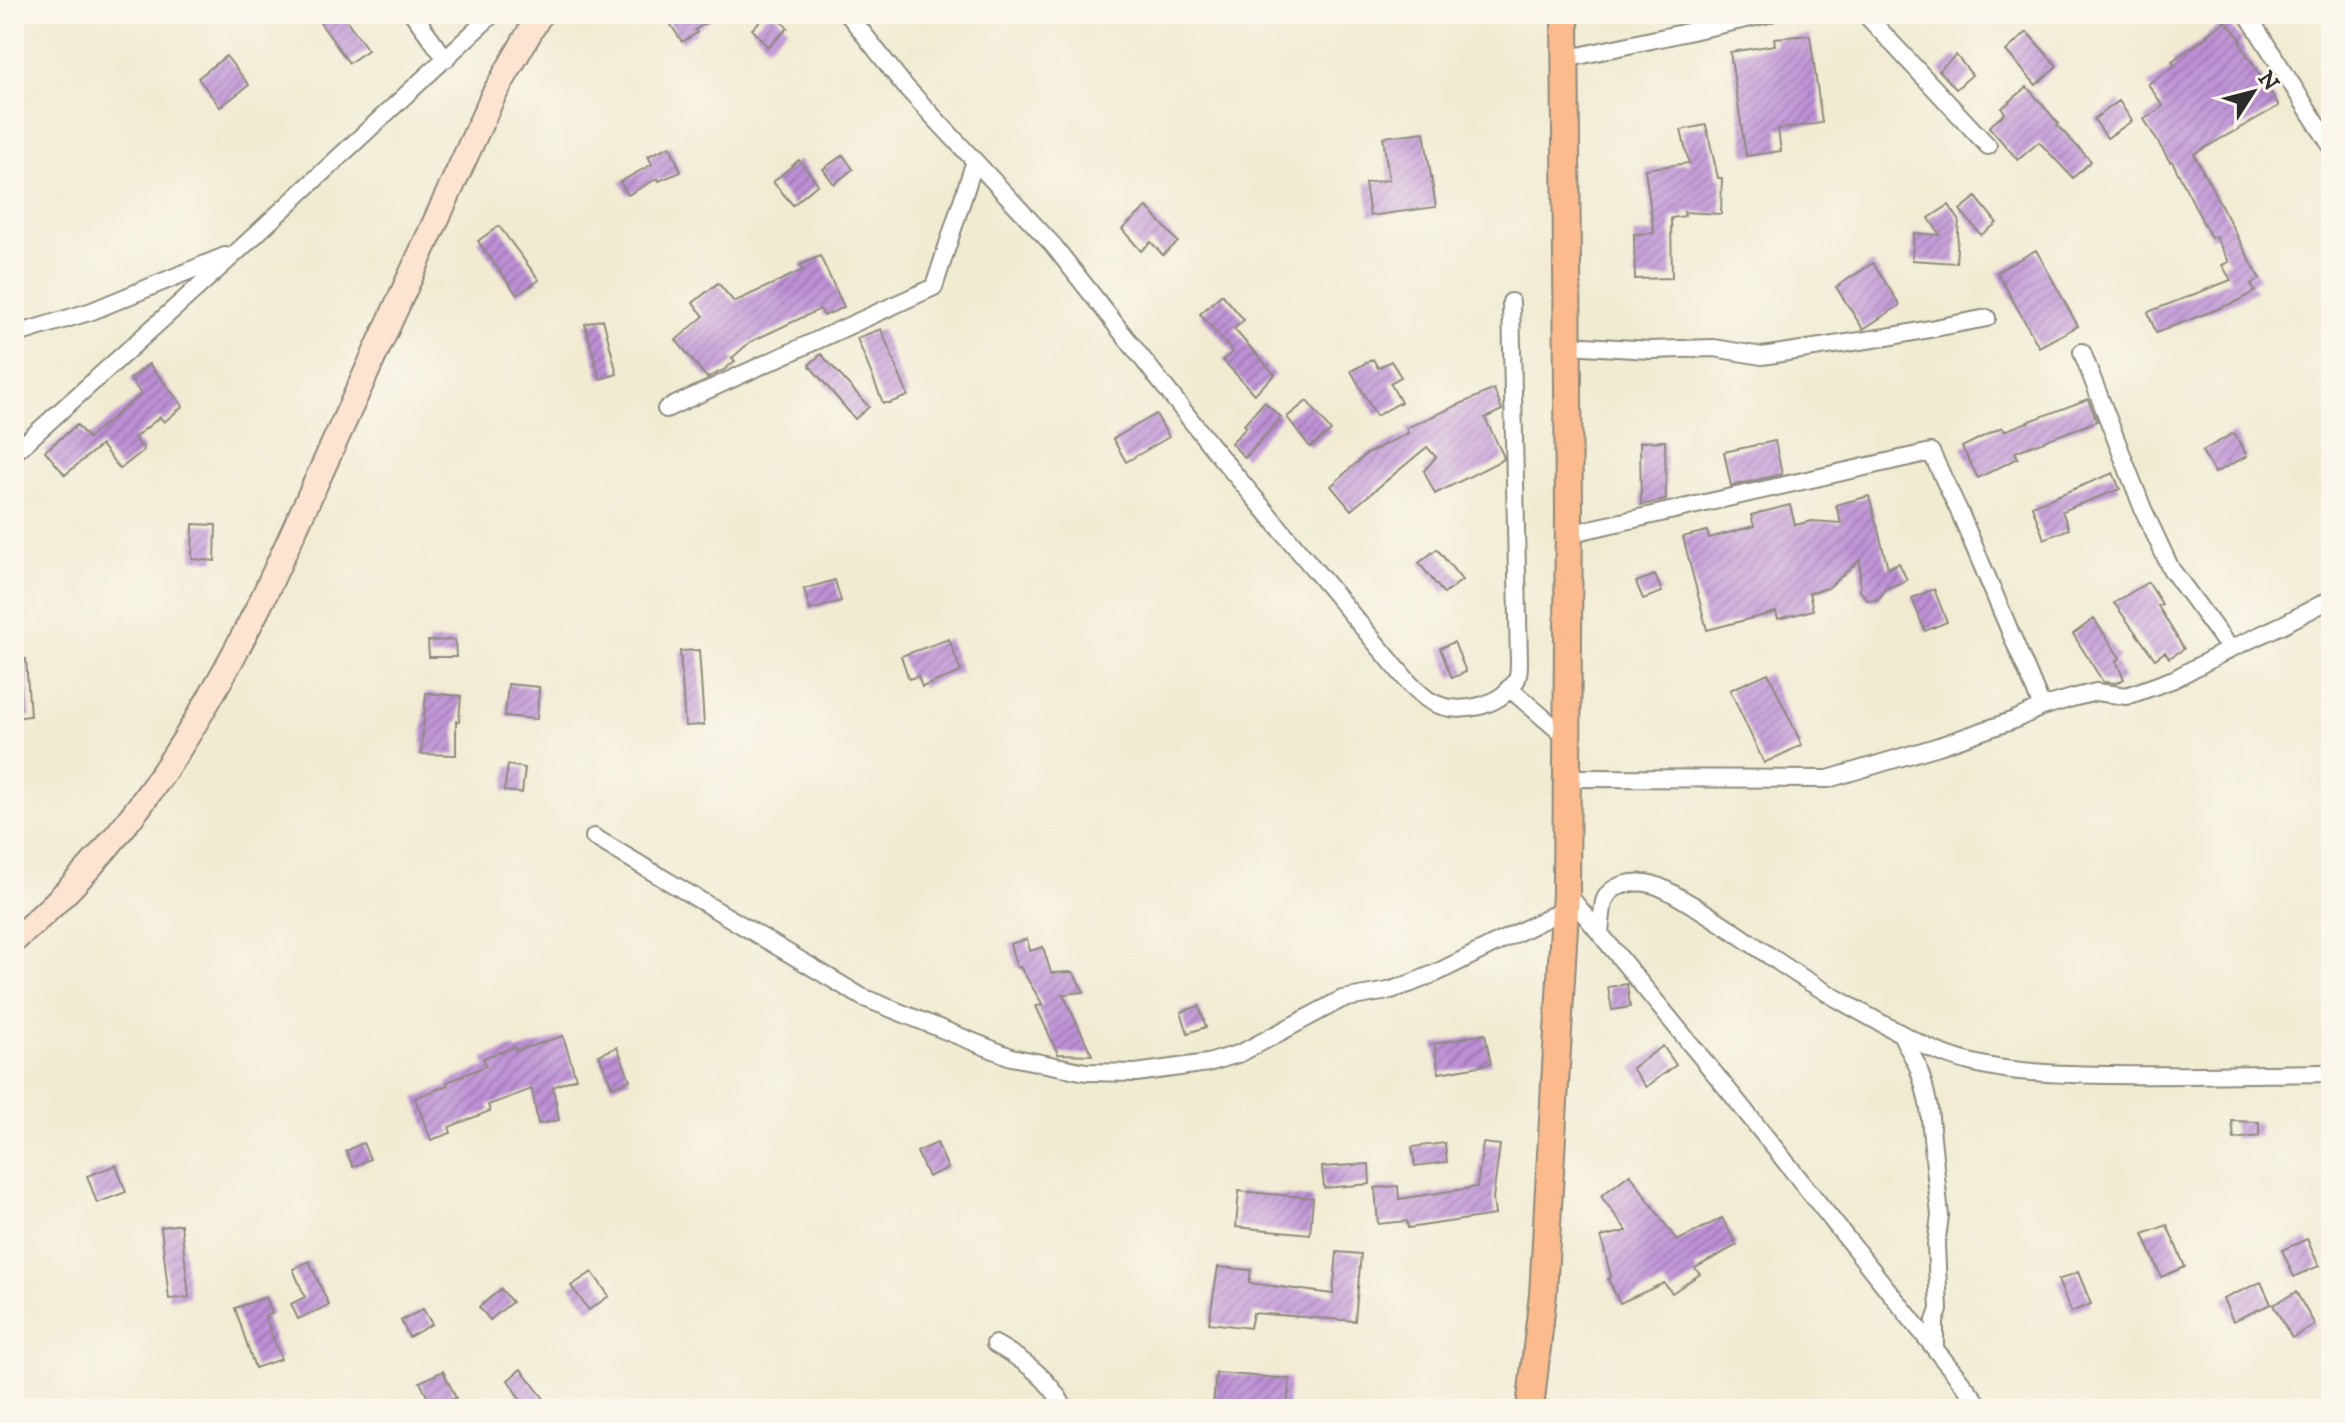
<svg xmlns="http://www.w3.org/2000/svg" width="2345" height="1423" font-family="'IM FELL DW Pica',serif">
	<defs>
		<pattern id="building-hatch" width="6" height="6" patternUnits="userSpaceOnUse" patternTransform="scale(2)"><rect width="6" height="6" fill="#bd90d6"/><path d="M-1 1l2-2M0 6l6-6M5 7l2-2" fill="none" stroke="#9a76ae"/></pattern>
	</defs>
	<rect width="100%" height="100%" fill="#fbf7ec"/>
	<filter id="ink" filterUnits="userSpaceOnUse"><feTurbulence type="fractalNoise" baseFrequency=".0125" numOctaves="2"/><feDisplacementMap in="SourceGraphic" scale="16" xChannelSelector="R" yChannelSelector="G"/><feConvolveMatrix kernelMatrix="1 2 1 2 8 2 1 2 1" color-interpolation-filters="sRGB"/></filter>
	<filter id="wash" filterUnits="userSpaceOnUse"><feTurbulence type="fractalNoise" baseFrequency=".006" numOctaves="4" result="noise"/><feDisplacementMap in="SourceGraphic" scale="32" xChannelSelector="R" yChannelSelector="G"/><feGaussianBlur stdDeviation="1.8" result="paint"/><feColorMatrix in="noise" values="0 0 0 0 0 0 0 0 0 0 0 0 0 0 0 0 0 1.4 0 .05"/><feComposite in="paint" operator="in"/></filter>
	<g filter="url(#wash)">
		<rect width="100%" height="100%" fill="#f1ebd2"/>
		<g id="blocks">
			<path fill="url(#building-hatch)" d="M314,14H342L368,50L349,63Z
				M664,14H720L695,30L697,33L682,42Z
				M768,14H774L788,28L768,47L752,29Z
				M2226,21L2242,41L2240,43L2279,106L2194,154L2260,279L2251,284L2255,291L2238,301L2156,333L2148,312L2231,280L2222,265L2229,262L2215,236L2211,238L2172,161L2170,162L2144,119L2163,106L2148,84L2175,66L2172,61L2208,36L2207,35Z
				M2027,32L2057,66L2036,85L2006,51Z
				M1810,35L1822,123L1778,129L1781,151L1746,156L1730,52L1775,45L1774,38Z
				M1956,55L1972,75L1956,89L1939,70Z
				M226,56L249,85L220,107L198,78Z
				M2027,87L2059,124L2057,125L2091,161L2073,178L2039,142L2018,160L1989,127L2005,113L2002,108Z
				M2119,101L2132,121L2107,138L2094,119Z
				M1706,125L1718,178H1722L1721,214L1684,212L1685,216L1671,218L1672,278L1635,279L1634,234L1654,233L1645,169L1689,163L1681,130Z
				M1424,132L1436,207L1370,216L1365,183L1389,180L1383,137Z
				M670,146L681,172L659,181L658,178L628,195L620,182L652,164L648,156Z
				M843,155L853,169L834,184L823,169Z
				M799,160L818,184L793,205L773,182Z
				M1976,197L1997,223L1981,235L1960,210Z
				M1949,205L1959,220L1956,263L1912,260L1914,233L1940,235L1929,218Z
				M1147,207L1178,242L1163,255L1151,242L1141,251L1122,229Z
				M499,226L539,280L517,295L478,241Z
				M2036,250L2078,326L2039,347L1997,272Z
				M820,256L844,307L824,316L820,309L750,342L732,358L735,361L724,370L707,378L676,340L704,316L693,303L718,283L734,302L803,270L800,265Z
				M1873,263L1900,305L1863,329L1836,287Z
				M1222,294L1244,320L1234,329L1275,375L1254,394L1223,360L1233,352L1200,314Z
				M603,319L617,374L600,379L585,324Z
				M881,329L908,396L889,403H883L857,338Z
				M821,354L869,407L855,419L809,365Z
				M1373,359L1378,368L1391,361L1401,377L1390,383L1401,402L1376,416L1351,371Z
				M149,364L183,406L164,422L160,417L134,438L144,450L120,469L101,445L65,475L45,451L77,425L88,438L141,394L130,379Z
				M1494,389L1502,410L1485,418L1503,455L1504,459L1435,494L1424,471L1436,457L1427,447L1351,510L1331,486L1366,454L1408,433L1406,428Z
				M2088,399L2097,421L2015,452L2018,458L1978,478L1962,447L2002,427L2004,431Z
				M1307,401L1331,431L1310,447L1287,417Z
				M1264,402L1281,417L1245,458L1231,443L1247,427L1244,425Z
				M1156,414L1169,437L1126,462L1113,439Z
				M2234,433L2247,456L2215,473L2202,451Z
				M1665,441L1666,500L1641,505L1640,442Z
				M1775,441L1782,474L1731,486L1724,452Z
				M2113,473L2120,489L2062,511L2069,529L2044,539L2032,506Z
				M1869,496L1888,568L1899,563L1907,580L1885,589L1879,599L1868,600L1860,591V560L1828,588L1809,593L1813,610L1778,619L1776,612L1707,630L1683,537L1707,531L1709,538L1754,526L1751,515L1790,505L1795,525L1812,521L1841,523L1836,505Z
				M193,524L216,525L215,561L192,559Z
				M1437,549L1462,580L1444,594L1419,563Z
				M1655,575L1662,592L1643,599L1636,582Z
				M835,580L841,601L810,610L804,589Z
				M2148,582L2162,604L2158,606L2184,649L2169,658L2165,652L2155,659L2114,603Z
				M1934,589L1947,622L1925,631L1912,598Z
				M2094,619L2120,658L2116,661L2124,679L2116,683L2103,682L2073,634Z
				M949,639L961,672L922,687L918,676L909,679L901,656Z
				M455,640L456,657H429L428,641Z
				M1454,642L1466,672L1452,678L1440,648Z
				M699,650L704,725L685,726L680,651Z
				M14,659H26L30,716L14,718Z
				M1768,673L1802,745L1764,763L1730,690Z
				M508,684L539,687L537,719L505,716Z
				M426,693L461,696L459,721H456V755L421,754Z
				M508,765L525,768L522,793L504,791Z
				M1027,939L1030,951L1043,947L1051,973L1073,972L1084,992L1063,994L1092,1055L1058,1054L1036,1006L1043,1005L1020,967L1017,968L1010,944Z
				M1627,984L1630,1007L1612,1010L1608,987Z
				M1199,1006L1206,1027L1188,1033L1181,1012Z
				M1485,1034L1491,1064L1439,1073L1434,1044Z
				M563,1036L576,1078L553,1087L559,1120L538,1124L532,1089L488,1105L490,1111L449,1127L451,1133L431,1140L415,1098L448,1085L447,1082L486,1066L483,1058L515,1047L516,1051Z
				M1663,1046L1676,1065L1646,1087L1632,1068Z
				M617,1047L630,1080L612,1087L599,1055Z
				M2232,1121L2259,1122V1136L2234,1139Z
				M363,1143L370,1159L353,1167L346,1151Z
				M937,1143L948,1168L928,1177L917,1152Z
				M1445,1143L1447,1162L1415,1166L1412,1147Z
				M1483,1143L1500,1145L1493,1198L1495,1215L1408,1228L1407,1221L1378,1224L1375,1188L1398,1186L1399,1199L1477,1187Z
				M1369,1164L1370,1184L1324,1188L1322,1167Z
				M116,1165L126,1192L97,1203L87,1176Z
				M1630,1174L1677,1241L1722,1218L1737,1245L1695,1268L1700,1274L1672,1293L1664,1283L1620,1303L1608,1279L1611,1277L1601,1237L1627,1231L1601,1196Z
				M1239,1191L1313,1198L1310,1234L1236,1227Z
				M181,1224L189,1297L169,1299L161,1227Z
				M2167,1225L2185,1267L2161,1277L2143,1234Z
				M2307,1239L2319,1266L2294,1277L2282,1250Z
				M1337,1252L1361,1254L1355,1321L1253,1313L1250,1328L1209,1323L1218,1267L1251,1270L1249,1283L1333,1294Z
				M309,1261L329,1305L298,1319L291,1304L305,1297L293,1269Z
				M592,1272L609,1296L589,1310L571,1286Z
				M2078,1272L2091,1304L2071,1312L2058,1280Z
				M2261,1282L2271,1304L2233,1321L2223,1299Z
				M501,1289L512,1302L490,1320L479,1307Z
				M2296,1292L2315,1325L2292,1338L2273,1305Z
				M266,1297L272,1314L265,1316L281,1359L255,1368L235,1308Z
				M423,1309L432,1324L409,1337L401,1321Z
				M521,1369L552,1409H526L508,1380Z
				M443,1371L456,1398L433,1408L420,1382Z
				M1216,1373L1290,1379L1287,1409L1213,1406Z"/>
		</g>
	</g>
	<g filter="url(#ink)">
		<use href="#blocks" fill-opacity="0" stroke="#8e8b7e" stroke-width="2"/>
		<g fill="none" stroke-linecap="round" stroke-linejoin="round">
			<g stroke="#8e8b7e" stroke-width="20">
				<path id="minor" d="M413,14L446,59
					M848,14L903,84L1053,245L1212,447L1410,684C1416,689 1423,697 1430,701C1457,716 1498,708 1516,681C1519,676 1519,668 1519,662L1511,302
					M1865,14L1988,146
					M2247,14L2331,146
					M1565,59L1769,14
					M14,335L92,311L225,256
					M1568,345L1650,350L1714,348L1762,356L1893,336L1987,318
					M2082,352L2143,509L2171,569L2230,649
					M666,409L934,287L975,161
					M14,453L238,251L493,14
					M1568,534L1931,452L1960,513L2042,707
					M1509,688L1566,737
					M1567,778L1828,779L1939,746L2014,720L2042,707L2072,698L2096,692L2127,696L2174,679L2230,649L2284,624L2331,599
					M594,837L862,997L1011,1057L1086,1072L1136,1073L1208,1063L1241,1053L1342,999L1388,991L1409,984L1436,973L1565,909
					M1566,892L1733,1096L1983,1409
					M1600,932C1601,923 1602,912 1604,902C1609,884 1635,880 1651,884C1664,887 1677,896 1689,903C1721,921 1750,943 1780,963C1824,993 1871,1018 1917,1042C1977,1074 2047,1074 2114,1075C2183,1076 2252,1074 2321,1073L2331,1076
					M1902,1036L1918,1067L1924,1086L1929,1108L1940,1216L1936,1245L1939,1310L1935,1321V1349
					M995,1344C1025,1361 1049,1378 1065,1409"/>
			</g>
			<g stroke="#8e8b7e" stroke-width="28">
				<path id="secondary" d="M14,940C127,846 198,728 263,598L493,96L540,14"/>
			</g>
			<g stroke="#8e8b7e" stroke-width="30">
				<path id="primary" d="M1530,1409L1543,1294L1566,892L1569,511L1565,14"/>
			</g>
			<use href="#minor" stroke="#fff" stroke-width="16"/>
			<use href="#secondary" stroke="#fde4d1" stroke-width="24"/>
			<use href="#primary" stroke="#fbbb8d" stroke-width="26"/>
		</g>
	</g>
	<rect width="2345" height="1423" fill="none" stroke="#fbf7ec" stroke-width="48"/>
	<g transform="translate(2253 92) rotate(54)" stroke="#fbf7ec" stroke-width="6" paint-order="stroke">
	<path d="M0-6L14 30L0 20L-14 30Z" fill="#2b2b2b"/>
	<text y="-12" font-size="22" font-weight="bold" text-anchor="middle" fill="#2b2b2b">N</text>
	</g>
</svg>
